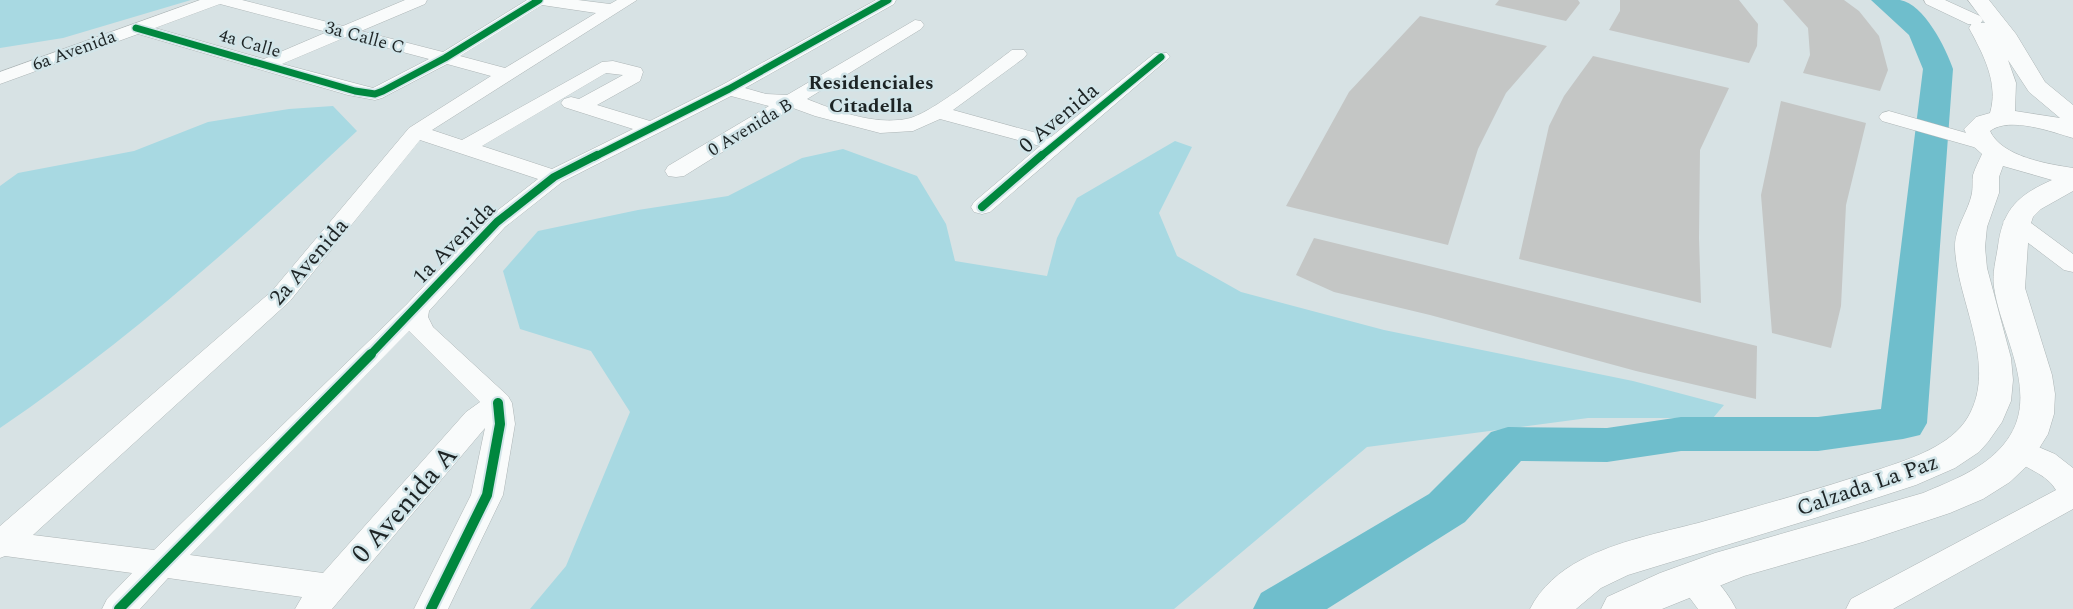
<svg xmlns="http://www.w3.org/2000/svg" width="2073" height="609" font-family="Spectral,serif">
	<rect width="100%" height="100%" fill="#d7e2e4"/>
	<path fill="#a8d9e2" d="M0,0H191L63,38L0,48Z
		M333,106L357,131C244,237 128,341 0,428V186L18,173L134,151L208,122L289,109Z
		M1175,141L1192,147L1159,213L1177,256L1241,292L1384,330L1633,381L1724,405L1713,418H1588L1367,447L1174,609H530L566,566L630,412L591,351L520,329L503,271L538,231L638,210L728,196L802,158L843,149L917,176L946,224L955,261L1047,276L1057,238L1077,198Z"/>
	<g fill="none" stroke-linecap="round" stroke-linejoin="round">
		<path fill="#6fbecc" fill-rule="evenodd" d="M1871,0C1880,0 1891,0 1900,0C1924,4 1946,48 1953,69L1927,423L1920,435L1903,439L1818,451H1681L1607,462L1521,461L1465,522L1327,609H1253L1261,593L1429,494L1491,432L1508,427L1607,428L1681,417H1818L1881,409L1923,69L1909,35Z"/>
	</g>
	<path fill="#c4c6c5" d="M1499,0H1578L1580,3L1566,21L1495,5Z
		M1620,0H1739L1758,24L1757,46L1749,63L1609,30L1620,11Z
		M1783,0H1844L1859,11L1879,36L1888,70L1880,91L1803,73L1810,55L1808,28Z
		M1420,16L1547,46L1506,93L1478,149L1448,245L1286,206L1349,92Z
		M1593,56L1729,88L1700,150L1699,238L1701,303L1519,259L1549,126L1564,96Z
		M1781,101L1866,123L1846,205L1841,306L1831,348L1772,333L1761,195Z
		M1314,238L1757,346L1756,399L1636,371L1430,315L1334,292L1296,275Z"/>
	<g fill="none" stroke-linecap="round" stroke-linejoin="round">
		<g stroke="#adb5b6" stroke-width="1">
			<path id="minor" d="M200,0H242L343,26L405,0H427L425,4L361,31L443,52L527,0H578L610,4L617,0H637L432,130L462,140L602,62L613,61L641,68L643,72L640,81L597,105L650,121L722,85L876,0H896L894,4L745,88L766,94L787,95L915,20L921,21L924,25L921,29L807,99C837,111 873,125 906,119C929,116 990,66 1012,50H1024L1027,54L1024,58L953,110L1051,137L1155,53H1167L1170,57L990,212L982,214L974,212L971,207L974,202L1040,146L940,119L913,131L880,133L815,116L793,108L684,176L676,177L668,176L665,171L668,166L769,106L731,96L562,182L505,227L429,311L428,317L433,327L508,396L512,403L515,424L503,495L448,609H414L471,495L485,428L332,609H295L302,597L168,578L140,609H102L107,599L132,573L5,556L0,558V526L272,291L409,128L491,76L447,64L382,98L375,100L348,95L138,34L0,84V72ZM220,4L327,32L264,59L155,28ZM542,5L596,13L505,68L460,56ZM346,37L429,59L373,88L282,64ZM606,73L623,75L579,99L571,97L564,99L561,103L564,107L633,129L552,169L482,146ZM420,140L538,179L489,217L407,304L154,550L33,535L290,301ZM409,331L480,402L466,412L323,573L190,555Z
				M1924,0H1945L1980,16L1983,20L1980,24H1968L1926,4Z
				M1889,111L1991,140L1994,144L1991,148L1984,150L1882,121L1879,117L1882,113Z
				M2015,215L2023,217L2073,254V272L2064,270L2007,227L2003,222L2007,217Z
				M2020,439L2055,454L2073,468V509L1893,609H1846L1851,599L2056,490C2045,470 2016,468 2005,449L2009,442Z
				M1692,565C1711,571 1727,591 1736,609H1698L1675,578L1680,569Z"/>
		</g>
		<g stroke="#adb5b6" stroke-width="1">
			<path id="major" d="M1968,0H1989L2016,34L2045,82L2073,105V138C2052,132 2010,116 1990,131C2002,157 2048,164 2073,168V191L2041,209L2033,217L2029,229L2025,288L2052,375L2055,394L2054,414L2048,434L2030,463L2010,482L1983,499L1950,513L1863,542L1744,576L1662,609H1601L1607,597L1660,573L1715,553L1923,493C1951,481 1984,469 2004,444C2043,397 2001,337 1994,287C1992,273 1996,260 1998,246C2003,209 2018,195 2052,180L2003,166L1999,177V193L1987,227L1985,247L1987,268L2011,358L2013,380L2011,401L2002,422L1988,442L1979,452L1955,468L1916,485L1815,518L1628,575L1601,588L1576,609H1530C1541,587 1560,571 1581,560C1617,541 1659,533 1698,523C1759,506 1820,489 1880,469C1910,459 1951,446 1968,417C1998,365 1958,303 1955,249C1954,228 1968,213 1972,193C1973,187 1972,181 1973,175C1975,168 1979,161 1982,154L1972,145L1964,129L1976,117L1990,113C1999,83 1983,54 1969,28L1972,23H1985ZM2008,60L2029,92L2060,118L2015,111L2016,83Z"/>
		</g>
		<use href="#minor" fill="#f9fbfb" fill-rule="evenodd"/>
		<use href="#major" fill="#f9fbfb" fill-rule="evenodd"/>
		<g stroke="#d2e5e9" stroke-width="10">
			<path id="cycleway-far2" d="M136,28L355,91L375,94L383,91L445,58L539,0
				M594,157L729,89L888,0
				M1040,157L1161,57"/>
		</g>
		<g stroke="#d2e5e9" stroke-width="12">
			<path id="cycleway-far1" d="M982,207L1042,155
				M369,356L497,222L554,177L597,155"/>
		</g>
		<g stroke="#d2e5e9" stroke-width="14">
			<path id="cycleway" d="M119,609L371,354
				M431,609L487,495L500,424L498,403"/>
		</g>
		<use href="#cycleway-far2" stroke="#00873e" stroke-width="7"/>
		<use href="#cycleway-far1" stroke="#00873e" stroke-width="8"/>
		<use href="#cycleway" stroke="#00873e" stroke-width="10"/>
	</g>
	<g text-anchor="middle" stroke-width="5" stroke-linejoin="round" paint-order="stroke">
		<g font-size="18" fill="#1d2425" stroke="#d2e5e9">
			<text transform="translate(365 37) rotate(15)" y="6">3a Calle C</text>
			<text transform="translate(250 43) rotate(16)" y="6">4a Calle</text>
			<text transform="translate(74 50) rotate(-20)" y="6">6a Avenida</text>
			<text transform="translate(750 127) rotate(-31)" y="6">0 Avenida B</text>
		</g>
		<g font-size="20" font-weight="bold" fill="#1d2425" stroke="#d2e5e9">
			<text x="871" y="89">Residenciales<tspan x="871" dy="23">Citadella</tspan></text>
		</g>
		<g font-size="22" fill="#1d2425" stroke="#d2e5e9">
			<text transform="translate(1058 117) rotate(-40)" y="8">0 Avenida</text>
			<text transform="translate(453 242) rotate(-45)" y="8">1a Avenida</text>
			<text transform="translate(308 261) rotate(-49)" y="8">2a Avenida</text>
			<text transform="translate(1867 484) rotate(-19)" y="8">Calzada La Paz</text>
		</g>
		<g font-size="27" fill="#1d2425" stroke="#d2e5e9">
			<text transform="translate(404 504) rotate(-49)" y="9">0 Avenida A</text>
		</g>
	</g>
</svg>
